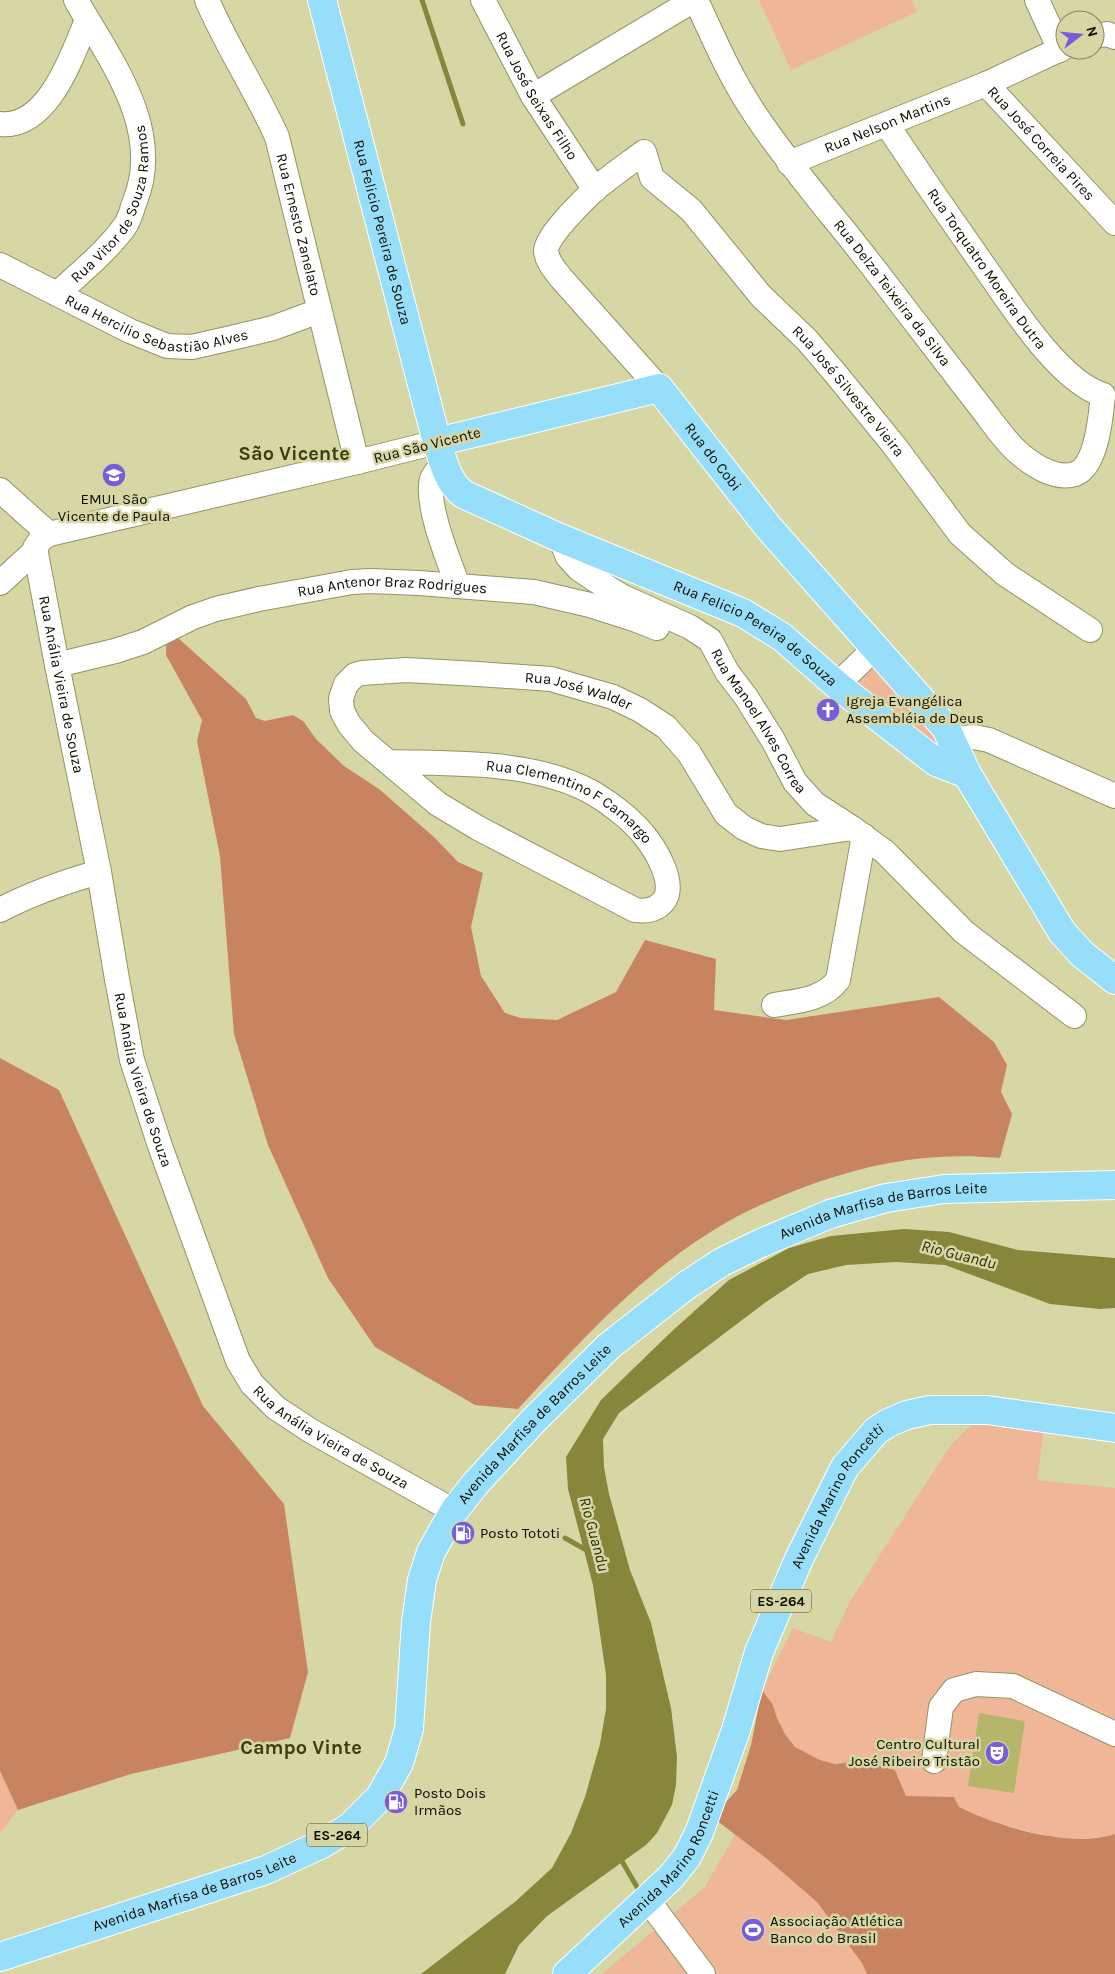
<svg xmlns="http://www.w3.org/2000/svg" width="1115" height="1974" font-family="Karla,sans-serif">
	<rect width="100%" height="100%" fill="#d6d7a5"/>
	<path fill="#efb698" d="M759,0H912L917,12L791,70Z
		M879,664L910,696L947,754L856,690C860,679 868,670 879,664Z
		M991,1415L1045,1422L1037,1480L1115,1488V1834L1104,1838L1059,1839L981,1819L959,1807L954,1797L906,1796L895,1770L861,1761L835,1764L820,1760L795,1747L785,1734L777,1718L773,1705L762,1690L793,1628L831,1642L849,1603L950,1446L970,1426Z
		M0,1771L18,1810L0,1833Z
		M751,1806L887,1974H602L705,1887Z"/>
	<path fill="#c88460" d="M167,628L246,699L256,718L265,721L293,715L303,721L316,739L344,766L379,789L435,838L458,862L483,873L471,927L481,976L505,1013L521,1018L557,1020L616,992L645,940L716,959L714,1010L786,1020L939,997L994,1042L1007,1065L1001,1092L1012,1114L1000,1158C935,1152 880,1161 818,1182C780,1196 743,1211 709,1233C636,1279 576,1346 518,1409L475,1405L375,1347L328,1278L268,1145L234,1034L220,856L197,741L202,720L166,655Z
		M0,1058L59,1090L203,1406L284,1504L308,1672L290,1738L131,1774L18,1810L0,1771Z
		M762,1690L773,1705L777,1718L785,1734L795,1747L820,1760L835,1764L861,1761L895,1770L906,1796L954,1797L959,1807C999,1827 1071,1849 1115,1834V1974H867L862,1963L817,1902L766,1858L712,1817L737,1790L751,1745Z"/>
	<path fill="#87863b" d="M904,1229L949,1232L1018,1250L1115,1258V1308L1100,1309L1050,1304L945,1265L896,1262L846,1265L808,1274L766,1302L619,1413L603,1439L604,1467L609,1494L630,1570L651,1623L671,1708L677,1757L676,1785L672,1805L657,1833L646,1845L547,1916L519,1945L505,1974H421L516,1901L552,1868L571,1833L585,1797L600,1744L606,1709V1675L593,1585L568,1489L566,1457L601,1400L670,1333L729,1280L789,1248L831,1236Z"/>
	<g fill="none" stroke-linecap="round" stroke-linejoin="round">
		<path stroke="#87863b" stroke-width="5" d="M422,0L463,124
			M565,1538L588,1551
			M619,1856L641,1894"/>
	</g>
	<path fill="#b6b66a" d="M979,1713L1025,1721L1014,1793L968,1786Z"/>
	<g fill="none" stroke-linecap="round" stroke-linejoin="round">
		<g stroke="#939464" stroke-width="26">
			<g id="minor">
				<path id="s1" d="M207,0C227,47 256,90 277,137L357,462"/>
				<path id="s2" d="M483,0L533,96L595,190"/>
				<path id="s3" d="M696,0C713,37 729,74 751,108C774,144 801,177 828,211C855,243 880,276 905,309C930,341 954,373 979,405C992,421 1004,441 1020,454C1034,466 1056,480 1075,474C1097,466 1101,415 1103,395"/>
				<path d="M1037,0L1060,50"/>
				<path d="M1095,36L1107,34L1115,37"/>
				<path id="s4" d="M986,84L1115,223"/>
				<path d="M533,96L694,0"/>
				<path d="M0,124C48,129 72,56 87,20"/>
				<path id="s5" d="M887,125C919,173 952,221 986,269C1012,306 1059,381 1103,395"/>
				<path id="s6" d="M789,163L986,84L1065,47"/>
				<path id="s7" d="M0,265L130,331L167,346L192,347L227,339L273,328L319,311"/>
				<path id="s8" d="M57,294C79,274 108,250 125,226C130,219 132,209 135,201C164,129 110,60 76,0"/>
				<path id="s9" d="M659,388L561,278C555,270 547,262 546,251C545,237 584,200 595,189C611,176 628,164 644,152L652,178L691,210L761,296L807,340L835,373L893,444L960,534L1005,574L1090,630"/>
				<path id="s10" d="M437,442L357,462L49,534L41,539L35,548L57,665L99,872L117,979L132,1060L160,1146L238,1361L252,1384L276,1408L311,1431L454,1511"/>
				<path d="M443,463C440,468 434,474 432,479C425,504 449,561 458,586"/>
				<path d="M0,490L49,534"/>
				<path id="s11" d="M560,538L568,557L579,569L594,579L621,596L690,627L710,640L727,672L746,697L773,740L795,782L815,804L852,828L885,852L964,932L1074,1016"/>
				<path d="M0,583L36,550"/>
				<path id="s12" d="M57,665L115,651L143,642L193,617L216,609L259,599L352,582L370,581L419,583L534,592L590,605L634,619L657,628"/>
				<path d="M837,685L875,648"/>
				<path d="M952,739L974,737L989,740L1115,796"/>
				<path id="s13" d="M389,762C456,764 533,760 593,793C610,803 631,819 643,834C655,848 675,881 665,899C659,909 647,912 635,910L478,828L438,804L363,741L349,724L342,711L341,698L346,684L355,675L362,673L406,670L478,674L551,679L613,697L640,710L666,727L689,753L726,814L744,828L761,836L780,839L852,828"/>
				<path d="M0,910C32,893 64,882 99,872"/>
				<path d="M774,1005C797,1001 823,1000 838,980L864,836"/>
				<path d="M934,1761L941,1707L954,1690L976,1684L1013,1686L1115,1734"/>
				<path d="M647,1899L703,1974"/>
			</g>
		</g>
		<g stroke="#fff" stroke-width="30">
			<g id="major">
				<path id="s14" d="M322,0L437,442C443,461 447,481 463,494L560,538L743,613L782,637L837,685L936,762L967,774"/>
				<path id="s15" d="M437,442L659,388L769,528L946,728L967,774L1062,932L1082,954L1115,980"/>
				<path id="s16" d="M0,1957L266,1870L322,1844L350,1827L380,1797L399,1763L409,1729L416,1622L422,1580L431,1552L454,1511L476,1483L535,1419L609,1346L687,1285L722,1262L761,1243L830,1214L886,1198L944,1189L1115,1185"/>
				<path id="s17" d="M567,1974L671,1877L687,1857L699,1833L736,1730L759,1652L799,1559L845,1467L876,1431L888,1423L907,1415L930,1410H987L1115,1428"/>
			</g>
		</g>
		<use href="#minor" stroke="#fff" stroke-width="24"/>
		<use href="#major" stroke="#97defb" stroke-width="28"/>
	</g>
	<defs>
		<g id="school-disc" transform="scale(1.25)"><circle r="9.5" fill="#765ed8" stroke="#d6d7a5"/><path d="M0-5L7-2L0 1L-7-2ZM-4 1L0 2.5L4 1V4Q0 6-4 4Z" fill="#fff"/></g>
		<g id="church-disc" transform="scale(1.25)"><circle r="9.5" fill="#765ed8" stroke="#d6d7a5"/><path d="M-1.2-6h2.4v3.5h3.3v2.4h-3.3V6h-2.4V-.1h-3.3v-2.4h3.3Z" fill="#fff"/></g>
		<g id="fuel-disc" transform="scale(1.25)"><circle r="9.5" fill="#765ed8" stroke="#d6d7a5"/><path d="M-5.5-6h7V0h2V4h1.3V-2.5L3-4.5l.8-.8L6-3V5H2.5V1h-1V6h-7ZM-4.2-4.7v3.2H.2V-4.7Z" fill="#fff"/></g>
		<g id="theatre-disc" transform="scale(1.25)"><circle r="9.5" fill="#765ed8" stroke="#d6d7a5"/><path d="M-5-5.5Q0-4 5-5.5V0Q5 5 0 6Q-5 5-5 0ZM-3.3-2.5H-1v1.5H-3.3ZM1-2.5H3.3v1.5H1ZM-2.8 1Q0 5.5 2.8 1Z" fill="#fff"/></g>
		<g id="stadium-disc" transform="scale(1.25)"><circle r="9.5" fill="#765ed8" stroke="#d6d7a5"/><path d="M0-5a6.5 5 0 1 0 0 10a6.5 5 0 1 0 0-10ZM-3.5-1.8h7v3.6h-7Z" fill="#fff"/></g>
	</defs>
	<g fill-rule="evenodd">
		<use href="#school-disc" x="114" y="475"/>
		<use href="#church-disc" x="828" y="710"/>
		<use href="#fuel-disc" x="463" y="1533"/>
		<use href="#theatre-disc" x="997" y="1753"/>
		<use href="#fuel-disc" x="396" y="1802"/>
		<use href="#stadium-disc" x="753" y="1930"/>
	</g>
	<g text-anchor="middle" stroke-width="5" stroke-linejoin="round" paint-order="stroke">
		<g fill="#d6d7a5" stroke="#494932" stroke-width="1">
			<rect x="751" y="1589.5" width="60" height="23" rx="4"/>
			<rect x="307" y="1823.5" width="60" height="23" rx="4"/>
		</g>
		<g font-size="14" font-weight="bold" fill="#0d0c00">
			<text x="781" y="1606">ES-264</text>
			<text x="337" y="1840">ES-264</text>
		</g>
		<g font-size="15" fill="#0d0c00" stroke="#d6d7a5">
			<text dy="5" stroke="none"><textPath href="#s2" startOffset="110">Rua José Seixas Filho</textPath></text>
			<text dy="5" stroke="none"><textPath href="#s6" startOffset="106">Rua Nelson Martins</textPath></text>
			<text dy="5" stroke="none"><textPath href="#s4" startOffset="81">Rua José Correia Pires</textPath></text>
			<text dy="5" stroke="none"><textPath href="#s8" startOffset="111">Rua Vitor de Souza Ramos</textPath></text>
			<text dy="5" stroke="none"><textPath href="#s1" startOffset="244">Rua Ernesto Zanelato</textPath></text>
			<text dy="5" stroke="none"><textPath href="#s14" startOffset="240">Rua Felicio Pereira de Souza</textPath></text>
			<text dy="5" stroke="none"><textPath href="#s5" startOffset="175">Rua Torquatro Moreira Dutra</textPath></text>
			<text dy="5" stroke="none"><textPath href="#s3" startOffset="354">Rua Delza Teixeira da Silva</textPath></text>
			<text dy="5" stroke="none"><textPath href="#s7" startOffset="171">Rua Hercilio Sebastião Alves</textPath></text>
			<text dy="5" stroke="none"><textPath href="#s9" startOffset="638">Rua José Silvestre Vieira</textPath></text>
			<text transform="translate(427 445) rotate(-14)" y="5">Rua São Vicente</text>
			<text dy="5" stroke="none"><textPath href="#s15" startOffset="316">Rua do Cobi</textPath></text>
			<text dy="5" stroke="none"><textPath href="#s12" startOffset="348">Rua Antenor Braz Rodrigues</textPath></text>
			<text dy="5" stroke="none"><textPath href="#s14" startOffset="841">Rua Felicio Pereira de Souza</textPath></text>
			<text dy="5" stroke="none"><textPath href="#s10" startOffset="558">Rua Anália Vieira de Souza</textPath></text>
			<text dy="5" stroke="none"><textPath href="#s13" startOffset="1004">Rua José Walder</textPath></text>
			<text dy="5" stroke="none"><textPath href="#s11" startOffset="281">Rua Manoel Alves Correa</textPath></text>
			<text dy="5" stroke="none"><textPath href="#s13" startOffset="190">Rua Clementino F Camargo</textPath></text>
			<text dy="5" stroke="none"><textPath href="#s10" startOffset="962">Rua Anália Vieira de Souza</textPath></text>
			<text dy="5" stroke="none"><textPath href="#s16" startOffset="1256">Avenida Marfisa de Barros Leite</textPath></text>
			<text dy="5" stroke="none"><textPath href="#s16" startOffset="836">Avenida Marfisa de Barros Leite</textPath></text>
			<text dy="5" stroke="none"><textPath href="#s10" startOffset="1382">Rua Anália Vieira de Souza</textPath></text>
			<text dy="5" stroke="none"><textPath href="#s17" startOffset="561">Avenida Marino Roncetti</textPath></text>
			<text dy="5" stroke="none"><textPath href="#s17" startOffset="156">Avenida Marino Roncetti</textPath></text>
			<text dy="5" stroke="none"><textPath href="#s16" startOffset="205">Avenida Marfisa de Barros Leite</textPath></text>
		</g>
		<g font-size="15" fill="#0d0c00" stroke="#d6d7a5" text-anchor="start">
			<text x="114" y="504" text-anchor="middle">EMUL São<tspan x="114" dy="17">Vicente de Paula</tspan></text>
			<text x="846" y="706">Igreja Evangélica<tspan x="846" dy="17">Assembléia de Deus</tspan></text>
			<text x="480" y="1538">Posto Tototi</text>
			<text x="980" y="1749" text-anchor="end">Centro Cultural<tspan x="980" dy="17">José Ribeiro Tristão</tspan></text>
			<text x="414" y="1798">Posto Dois<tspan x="414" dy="17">Irmãos</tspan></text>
			<text x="770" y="1926">Associação Atlética<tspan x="770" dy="17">Banco do Brasil</tspan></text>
		</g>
		<g font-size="16" font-style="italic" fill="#2d2c0a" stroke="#d6d7a5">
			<text transform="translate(959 1254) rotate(14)" y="6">Rio Guandu</text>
			<text transform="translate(595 1534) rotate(75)" y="6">Rio Guandu</text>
		</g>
		<g font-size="20" font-weight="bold" fill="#3d3c0d" stroke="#d6d7a5">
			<text x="294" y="460">São Vicente</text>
			<text x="301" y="1754">Campo Vinte</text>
		</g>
	</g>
	<g transform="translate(1080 35) rotate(74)"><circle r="24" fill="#d6d7a5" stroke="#868663"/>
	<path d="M0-4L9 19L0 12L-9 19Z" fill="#765ed8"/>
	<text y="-8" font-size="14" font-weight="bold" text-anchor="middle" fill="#0d0c00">N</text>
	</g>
</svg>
